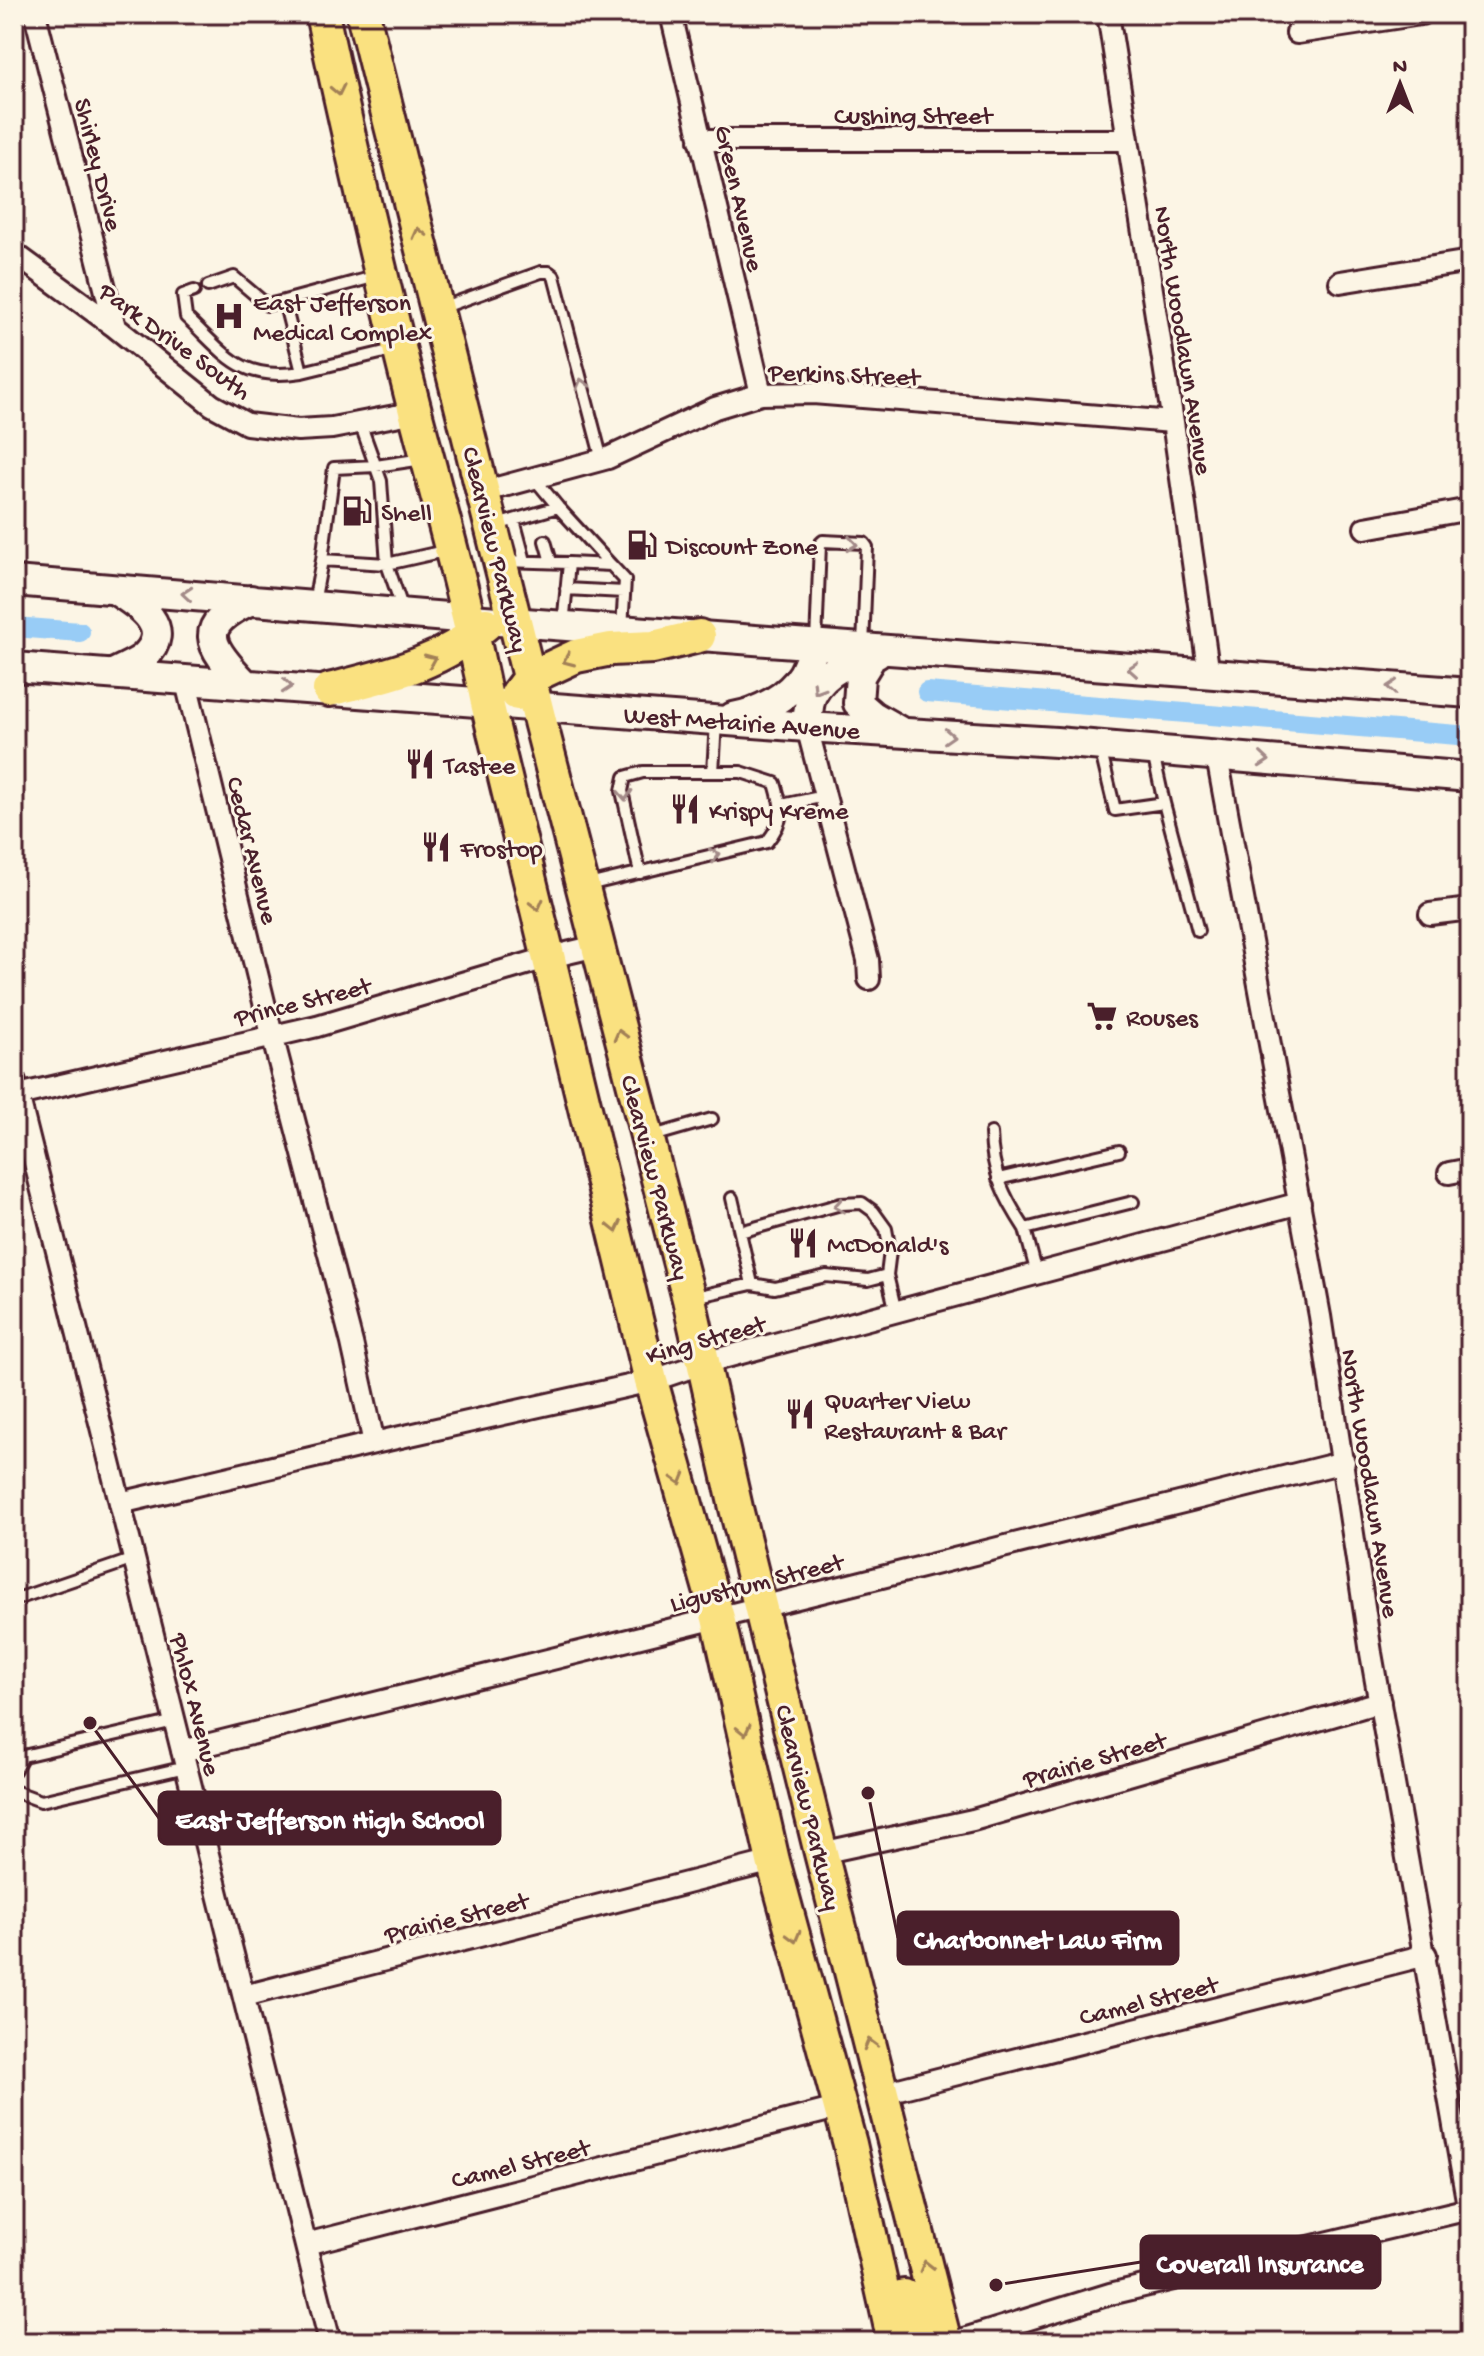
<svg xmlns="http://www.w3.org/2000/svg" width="1484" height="2356" font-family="'Gochi Hand',sans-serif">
	<rect width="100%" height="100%" fill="#fcf5e5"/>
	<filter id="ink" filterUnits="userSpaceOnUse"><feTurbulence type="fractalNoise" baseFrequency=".0125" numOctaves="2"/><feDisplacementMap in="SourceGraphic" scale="16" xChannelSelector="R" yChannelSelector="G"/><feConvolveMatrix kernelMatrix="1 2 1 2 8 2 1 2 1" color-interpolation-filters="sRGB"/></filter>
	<g filter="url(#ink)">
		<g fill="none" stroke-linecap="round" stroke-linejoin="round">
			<path stroke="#98ccf6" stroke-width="20" d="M14,627L80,632
				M927,692L1470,736"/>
			<g stroke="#4a1f2b" stroke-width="16">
				<path id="service" d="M377,276L284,301L302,372L397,349
					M208,286L234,277L267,305L284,301
					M194,291L183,295L186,317C227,355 240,382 302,372
					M441,308L541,272H549L554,276L602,460
					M360,423L381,481L387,564L403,610
					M534,478L558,507
					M514,520L525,561
					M493,526L558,507L611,565
					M545,541L551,562
					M322,560L334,468L376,466L423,459
					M503,561L569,563
					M566,589L624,592
					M314,603L322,560L387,564L449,550
					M563,625L569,563L611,565L625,580L622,628
					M816,643L820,544L823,541L864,543L867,547L863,647
					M1100,748L1115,810L1164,803L1153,753
					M713,772L716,722
					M1164,803L1198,931
					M782,805L825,796
					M588,885L767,842C785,819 783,810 775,783L741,772H643L625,777L622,791L640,873
					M991,1133C992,1173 1004,1197 1025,1229
					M653,1136L712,1119
					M998,1179L1119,1151
					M732,1198L752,1284
					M740,1232L841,1204L862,1203L873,1211L886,1229L890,1251L887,1275L896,1312
					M1037,1274L1025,1229L1133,1202
					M695,1297L752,1284L775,1288L826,1276L868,1280L887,1275
					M14,1600L134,1559
					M14,1771L23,1756L175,1721
					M14,1791L41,1801L186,1767"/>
			</g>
			<g stroke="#4a1f2b" stroke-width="26">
				<path id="minor" d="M35,14L115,327
					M671,14L761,394
					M1108,14L1173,422L1209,675
					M1297,33L1421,14
					M700,140H1127
					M14,253L115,327L212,405L247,424L298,430L332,428L416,412
					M1340,282L1470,261
					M482,492L608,458L715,408L761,394L813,393L1173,422
					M1365,528L1470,509
					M185,678L272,1035L352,1343L374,1443
					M807,727L868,960L869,979
					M1217,757L1320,1316L1371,1653L1470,2217
					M1430,914L1470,909
					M14,1079L330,2342
					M18,1095L317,1026L550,957L597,946
					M1449,1173L1470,1169
					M120,1503L374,1443L651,1381L704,1363L1300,1203
					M182,1751L1344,1462
					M821,1853L973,1820L1380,1702
					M244,1996L773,1861
					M883,2093L1426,1955
					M306,2244L841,2107
					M954,2342L1110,2294L1469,2209"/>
			</g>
			<g stroke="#4a1f2b" stroke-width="34">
				<path id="secondary" d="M14,581L471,619L1470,693
					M873,655L860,676L858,703L873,716L901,732
					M14,667L807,727L1056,742L1470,777
					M115,673C124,668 136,664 143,658C176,628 138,604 115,590
					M244,683C208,645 195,626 251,600
					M733,717C758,713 789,697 803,674C808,665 811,654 816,645
					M807,727C808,717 808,704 812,695C825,670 852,660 877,654"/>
			</g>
			<g stroke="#4a1f2b" stroke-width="38">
				<path id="trunk" d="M322,14C351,148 382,282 416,415C441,511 468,606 487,703L651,1381L718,1618L773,1861L850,2144L894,2342
					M363,14L541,725L689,1299L736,1508L821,1853L945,2342
					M329,690C388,675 439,665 486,624
					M517,694L529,678L576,656L611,649L653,647L699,636
					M904,2296L913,2333L921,2342"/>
			</g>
			<use href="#service" stroke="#fcf5e5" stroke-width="10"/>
			<use href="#minor" stroke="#fcf5e5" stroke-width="20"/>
			<use href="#secondary" stroke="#fcf5e5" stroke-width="28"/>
			<use href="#trunk" stroke="#fae180" stroke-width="32"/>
		</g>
		<defs><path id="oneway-chevron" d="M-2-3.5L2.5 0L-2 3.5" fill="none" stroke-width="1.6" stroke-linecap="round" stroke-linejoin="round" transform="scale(2)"/></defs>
		<g stroke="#a28056">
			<use href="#oneway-chevron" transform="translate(338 90) rotate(78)"/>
			<use href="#oneway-chevron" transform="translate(419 233) rotate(-104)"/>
			<use href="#oneway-chevron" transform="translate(431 660) rotate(-23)"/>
			<use href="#oneway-chevron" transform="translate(568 660) rotate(157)"/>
			<use href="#oneway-chevron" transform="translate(537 905) rotate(76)"/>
			<use href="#oneway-chevron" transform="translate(620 1035) rotate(-105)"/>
			<use href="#oneway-chevron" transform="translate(615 1227) rotate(77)"/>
			<use href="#oneway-chevron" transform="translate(679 1479) rotate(74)"/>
			<use href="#oneway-chevron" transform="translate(744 1730) rotate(77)"/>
			<use href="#oneway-chevron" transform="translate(794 1937) rotate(75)"/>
			<use href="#oneway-chevron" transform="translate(870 2044) rotate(-105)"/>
			<use href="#oneway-chevron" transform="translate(926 2266) rotate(-104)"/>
		</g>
		<g stroke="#a38a88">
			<use href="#oneway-chevron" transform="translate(582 384) rotate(-105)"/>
			<use href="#oneway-chevron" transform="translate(852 544) rotate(7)"/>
			<use href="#oneway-chevron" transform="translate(187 594) rotate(-175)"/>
			<use href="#oneway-chevron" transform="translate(1133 669) rotate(-176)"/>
			<use href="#oneway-chevron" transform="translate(287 686) rotate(5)"/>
			<use href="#oneway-chevron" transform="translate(1392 687) rotate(-176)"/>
			<use href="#oneway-chevron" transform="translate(818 689) rotate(122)"/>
			<use href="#oneway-chevron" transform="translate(949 736) rotate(3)"/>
			<use href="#oneway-chevron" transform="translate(1264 760) rotate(5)"/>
			<use href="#oneway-chevron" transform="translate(625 795) rotate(87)"/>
			<use href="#oneway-chevron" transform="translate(715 855) rotate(-14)"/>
			<use href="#oneway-chevron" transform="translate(839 1206) rotate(170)"/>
		</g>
	</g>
	<defs>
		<g id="hospital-bare" transform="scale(2.4)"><path d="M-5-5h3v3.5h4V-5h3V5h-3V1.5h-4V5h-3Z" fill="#4a1f2b" stroke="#fcf5e5" stroke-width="2.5" paint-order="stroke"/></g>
		<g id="fuel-bare" transform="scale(2.4)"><path d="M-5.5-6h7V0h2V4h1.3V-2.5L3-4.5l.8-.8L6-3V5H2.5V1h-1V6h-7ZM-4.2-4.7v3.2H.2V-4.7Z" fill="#4a1f2b" stroke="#fcf5e5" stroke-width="2.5" paint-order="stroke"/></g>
		<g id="restaurant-bare" transform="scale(2.4)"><path d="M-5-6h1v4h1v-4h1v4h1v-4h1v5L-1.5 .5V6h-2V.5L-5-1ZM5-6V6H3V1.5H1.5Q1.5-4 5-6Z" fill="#4a1f2b" stroke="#fcf5e5" stroke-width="2.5" paint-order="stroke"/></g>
		<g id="supermarket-bare" transform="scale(2.4)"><path d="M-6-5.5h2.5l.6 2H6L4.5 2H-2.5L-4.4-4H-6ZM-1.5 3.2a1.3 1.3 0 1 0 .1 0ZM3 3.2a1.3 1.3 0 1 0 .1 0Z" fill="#4a1f2b" stroke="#fcf5e5" stroke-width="2.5" paint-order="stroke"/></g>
	</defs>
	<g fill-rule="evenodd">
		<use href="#hospital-bare" x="229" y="316"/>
		<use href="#fuel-bare" x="357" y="511"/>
		<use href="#fuel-bare" x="642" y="545"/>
		<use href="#restaurant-bare" x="420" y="764"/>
		<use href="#restaurant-bare" x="685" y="809"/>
		<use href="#restaurant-bare" x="436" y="847"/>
		<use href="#supermarket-bare" x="1102" y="1016"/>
		<use href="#restaurant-bare" x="803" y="1243"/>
		<use href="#restaurant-bare" x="800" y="1414"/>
	</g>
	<g text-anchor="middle" stroke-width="6" stroke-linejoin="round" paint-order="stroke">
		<g font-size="26" fill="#4a1f2b" stroke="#fcf5e5">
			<text x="913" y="123">Cushing Street</text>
			<text transform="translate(100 164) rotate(76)" y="9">Shirley Drive</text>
			<text transform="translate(741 198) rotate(77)" y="9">Green Avenue</text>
			<text transform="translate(176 340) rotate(36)" y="9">Park Drive South</text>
			<text transform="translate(1185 340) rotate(81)" y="9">North Woodlawn Avenue</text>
			<text transform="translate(844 373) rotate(2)" y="9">Perkins Street</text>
			<text transform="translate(497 549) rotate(76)" y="9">Clearview Parkway</text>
			<text transform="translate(742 721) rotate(4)" y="9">West Metairie Avenue</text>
			<text transform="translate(254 850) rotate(76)" y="9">Cedar Avenue</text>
			<text transform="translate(302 1000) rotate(-14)" y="9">Prince Street</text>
			<text transform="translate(657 1177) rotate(75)" y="9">Clearview Parkway</text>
			<text transform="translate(705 1338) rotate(-16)" y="9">King Street</text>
			<text transform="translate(1372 1483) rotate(81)" y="9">North Woodlawn Avenue</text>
			<text transform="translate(756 1581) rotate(-14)" y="9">Ligustrum Street</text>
			<text transform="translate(197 1704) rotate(76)" y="9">Phlox Avenue</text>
			<text transform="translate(1094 1758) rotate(-16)" y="9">Prairie Street</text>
			<text transform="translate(810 1807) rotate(76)" y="9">Clearview Parkway</text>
			<text transform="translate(456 1916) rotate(-14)" y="9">Prairie Street</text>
			<text transform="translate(1148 1999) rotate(-14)" y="9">Camel Street</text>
			<text transform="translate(520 2162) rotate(-14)" y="9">Camel Street</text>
		</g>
		<g font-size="26" fill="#4a1f2b" stroke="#fcf5e5" text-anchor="start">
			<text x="253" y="310">East Jefferson<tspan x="253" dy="30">Medical Complex</tspan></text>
			<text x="381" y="520">Shell</text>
			<text x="666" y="554">Discount Zone</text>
			<text x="444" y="773">Tastee</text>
			<text x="709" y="818">Krispy Kreme</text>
			<text x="460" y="856">Frostop</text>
			<text x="1126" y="1025">Rouses</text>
			<text x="827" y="1252">McDonald's</text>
			<text x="824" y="1408">Quarter View<tspan x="824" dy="30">Restaurant &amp; Bar</tspan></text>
		</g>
	</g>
	<path fill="none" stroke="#4a1f2b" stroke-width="3" d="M90 1723L159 1818M868 1793L898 1938M996 2285L1141 2262"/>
	<g fill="#4a1f2b" stroke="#fcf5e5" stroke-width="3">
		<circle cx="90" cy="1723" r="8"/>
		<circle cx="868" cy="1793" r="8"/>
		<circle cx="996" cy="2285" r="8"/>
	</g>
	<g fill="#4a1f2b" stroke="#4a1f2b" stroke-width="3">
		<rect x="159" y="1792" width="341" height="52" rx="8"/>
		<rect x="898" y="1912" width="280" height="52" rx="8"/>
		<rect x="1141" y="2236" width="239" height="52" rx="8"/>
	</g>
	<g font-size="28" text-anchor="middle" font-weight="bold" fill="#fff">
		<text x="330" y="1828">East Jefferson High School</text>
		<text x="1038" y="1948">Charbonnet Law Firm</text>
		<text x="1260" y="2272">Coverall Insurance</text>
	</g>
	<rect width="1484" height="2356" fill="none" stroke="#fcf5e5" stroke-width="48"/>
	<rect x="24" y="24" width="1436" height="2308" fill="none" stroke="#4a1f2b" stroke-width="3" filter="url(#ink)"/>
	<g transform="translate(1400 84)" stroke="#fcf5e5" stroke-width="6" paint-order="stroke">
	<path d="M0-6L14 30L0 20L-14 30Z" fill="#4a1f2b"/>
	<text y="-12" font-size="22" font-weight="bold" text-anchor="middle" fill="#4a1f2b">N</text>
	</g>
</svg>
